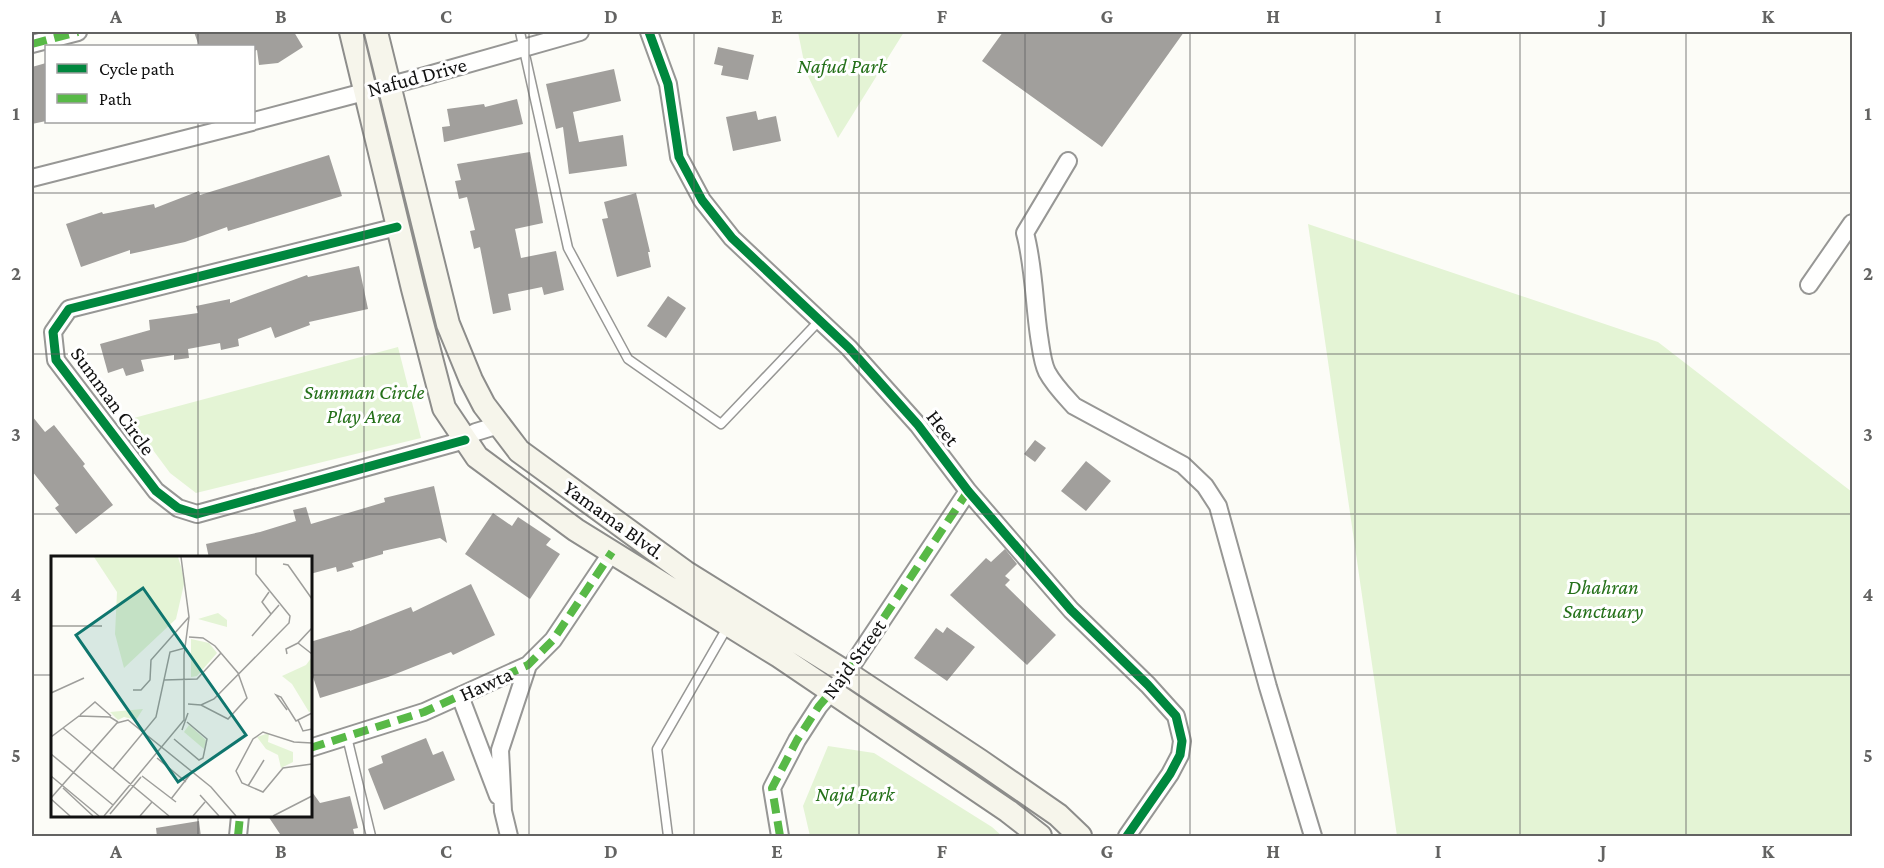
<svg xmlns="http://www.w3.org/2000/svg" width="1884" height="868" font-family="'Crimson Pro',serif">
	<rect width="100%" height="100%" fill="#fcfcf7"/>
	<path fill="#e4f4d5" d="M798,32H904L838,138L806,72Z
		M1308,224L1658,342L1852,492V836H1397Z
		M398,347L421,438L196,493L170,473L130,419Z
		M828,746L874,753L992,827L1002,836H810L803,806Z"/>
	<path fill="#a19f9c" d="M194,32H294L303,47L278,63L259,65L257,50L254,51V46H199Z
		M1003,32H1184L1102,147L982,61Z
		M718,47L754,55L748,80L721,75L723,66L714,64Z
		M46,63V121L32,124V67Z
		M614,69L621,101L573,112L579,142L623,135L627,166L569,174L563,127L556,129L546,84Z
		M517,99L523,124L444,142L442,127L450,126L447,109L484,104L485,107Z
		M756,111L758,120L776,116L781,141L733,151L726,117Z
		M530,152L543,223L515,229L521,258L556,251L564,290L544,295L542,287L508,294L511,310L493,314L480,247L474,249L470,231L475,230L467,197L459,199L455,181L461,180L457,164Z
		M329,155L342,196L228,231L227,227L185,242L130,254V250L81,267L66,224L102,212L103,214L154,204L155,208L199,191L200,195Z
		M636,193L650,252H648L651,267L617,277L602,219L608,218L604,202Z
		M359,266L368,309L309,322L310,325L275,338L271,327L238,339L239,346L221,350L220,343L188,349L189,358L174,360V355L141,360L144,371L126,376L123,368L108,373L100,344L150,330L149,320L198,313L196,306L230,299V303L307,275L308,277Z
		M668,296L686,308L666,338L647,326Z
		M32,416L45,432L54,425L85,464L83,466L113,505L76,534L55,508L59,505L32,471Z
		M1035,440L1046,448L1035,462L1024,454Z
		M1086,461L1111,481L1086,511L1061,491Z
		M434,486L447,543L440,538L383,551V554L352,563L354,567L337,572L336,567L310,574V558H209L206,544L260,532L296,521L293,510L306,507L311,524L385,502L384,498Z
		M493,513L512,526L518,517L551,539L546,545L560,554L530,599L465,554Z
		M1005,549L1017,564L1005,576L1010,580L1005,585L1056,635L1027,665L950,595L986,558L991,562Z
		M471,584L495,635L453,655L451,652L388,677L320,698L310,668V642L350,630V631L411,607L413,612Z
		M947,627L975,647L947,681L914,658L936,628L943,633Z
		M426,738L433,755L443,751L455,780L384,810L368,769L383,763L381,756Z
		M310,789L320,803L350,796L358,828L353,829L355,837H282L268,816H310Z
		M199,821L201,837H157L156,828Z"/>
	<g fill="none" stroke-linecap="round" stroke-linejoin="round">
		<g stroke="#979795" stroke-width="11">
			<path id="lane" d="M520,32L568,248L628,359L721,424L820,320
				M347,737L371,836
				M668,836L657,749L728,626"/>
		</g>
		<g stroke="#979795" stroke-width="20">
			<path id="street" d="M649,32L668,84L679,157L702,200L732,238L849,348L918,425L968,491L1071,610L1148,685L1176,716L1182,741L1180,755L1170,774L1127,836
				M32,44L78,32
				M254,121L425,76L580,32
				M1068,161L1025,233C1034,266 1034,302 1039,336C1041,348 1042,362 1047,372C1054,385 1064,395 1074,406L1183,465L1205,486L1218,506L1268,687L1313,836
				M32,178L252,122
				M397,227L69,309L53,332L56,360L156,491L178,508L197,514L465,440
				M1809,285L1852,223
				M464,438L476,432L499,425
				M460,696L498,796
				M310,748L424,712L528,665L553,640L612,552
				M238,836L240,816
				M509,836L503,811L500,750L528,665
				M780,836L772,788L797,740L819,706L847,673L968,491"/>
		</g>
		<g stroke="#8d8d8b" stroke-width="26">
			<path id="secondary" d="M351,32L413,289L444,408L477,457L576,530L779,656L1008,811L1040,836
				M376,32L448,324L471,380L484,405L519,451L685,572L847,673L980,761L1058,815L1080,836"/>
		</g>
		<use href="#lane" stroke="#fffffe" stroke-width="8"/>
		<use href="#street" stroke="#fffffe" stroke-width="16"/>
		<use href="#secondary" stroke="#f6f5eb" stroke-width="22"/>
		<path stroke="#58b947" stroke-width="8" stroke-dasharray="15 8" stroke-linecap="butt" d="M32,44L78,32
			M310,748L424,712L528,665L553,640L612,552
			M238,836L240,816
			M780,836L772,788L797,740L819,706L847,673L968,491"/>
		<g stroke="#fff" stroke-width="13">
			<path id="cycleway" d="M649,32L668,84L679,157L702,200L732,238L849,348L918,425L968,491L1071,610L1148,685L1176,716L1182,741L1180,755L1170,774L1127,836
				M397,227L69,309L53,332L56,360L156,491L178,508L197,514L465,440"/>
		</g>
		<use href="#cycleway" stroke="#00873e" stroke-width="9"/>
	</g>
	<path fill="none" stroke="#636362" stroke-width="1.5" stroke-opacity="0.55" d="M198,32V46M364,32V836M529,32V836M694,32V836M859,32V836M1025,32V836M1190,32V836M1355,32V836M1520,32V836M1686,32V836M198,122V558M32,193H1852M32,354H1852M32,514H1852M32,675H52M310,675H1852M198,816V836"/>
	<g text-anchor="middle" stroke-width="6" stroke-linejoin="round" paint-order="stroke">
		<g font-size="21" font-style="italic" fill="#247019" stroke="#fff">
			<text x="842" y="73">Nafud Park</text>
			<text x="364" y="399">Summan Circle<tspan x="364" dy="24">Play Area</tspan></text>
			<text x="1603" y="594">Dhahran<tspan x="1603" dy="24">Sanctuary</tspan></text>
			<text x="855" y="801">Najd Park</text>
		</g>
		<g font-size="21" fill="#111" stroke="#fff">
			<text transform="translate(417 77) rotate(-15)" y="7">Nafud Drive</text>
			<text transform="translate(113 401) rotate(54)" y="7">Summan Circle</text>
			<text transform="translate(943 428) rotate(52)" y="7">Heet</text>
			<text transform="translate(614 520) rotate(36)" y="7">Yamama Blvd.</text>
			<text transform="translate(854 659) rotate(-54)" y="7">Najd Street</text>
			<text transform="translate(486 684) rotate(-24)" y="7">Hawta</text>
		</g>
	</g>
	<g transform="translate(51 556)">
		<rect width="261" height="261" fill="#fcfcf7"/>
		<path d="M127,1L134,24L125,63L73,112L64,78L66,36L43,1ZM167,57L176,64V71L147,63ZM140,83L158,87L166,97L146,120L140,121ZM261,101V155L258,156L241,128L231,120L255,109ZM92,153L85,164L73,161L67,164L59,156ZM138,169L155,184L153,193L133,176ZM218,177L217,186L242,196V206L230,212L227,199L215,193L206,181Z" fill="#e4f4d5"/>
		<path fill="none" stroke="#9e9e9b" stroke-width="1.5" d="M232,8L237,9L261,43M218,36L211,46L220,58M0,70H51M261,72L247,87L261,98M201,80L228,49M236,98L235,93L247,87M113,124L146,123L170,97M82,134H90L99,124L100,104L138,61M0,137L33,122M137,148L150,149L177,163L196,142L187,117L164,90L152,82L138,81M150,149L163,143L238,67L239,60L205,18V1M236,154L225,139L230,141L245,165L261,157M29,159L44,146L60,160M247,164L252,175L261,173M12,172L118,260M131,174L137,157M0,181L28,160L59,161L67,166M123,183L148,204L152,202L156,183L136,166M261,187L243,186L212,176L202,183L185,215L191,227L212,236L232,212L261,208M0,198L62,249M106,202L135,226M62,213L105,161L119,96L134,92M0,220L48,260M91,220L125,246M197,230L213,204M12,232L42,260M149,239L168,260M0,242L66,167L77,164L160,231L185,260M0,243L19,260M120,243L141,216M59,258L90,221M53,260L133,164V99L138,61L130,1M89,260L101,246M142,260L154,246M222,260L261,240"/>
		<path fill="#0f766e" fill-opacity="0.15" stroke="#0f766e" stroke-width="3" d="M92,32L195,179L127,226L25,79Z"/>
		<rect width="261" height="261" fill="none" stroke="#111" stroke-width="3"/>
	</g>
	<rect width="1884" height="868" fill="none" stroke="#ffffff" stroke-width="66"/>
	<rect x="45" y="45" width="210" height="78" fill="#ffffff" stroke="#a0a0a0" stroke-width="1.5"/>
	<rect x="57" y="64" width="30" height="9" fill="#00873e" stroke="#a0a0a0" stroke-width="1.5"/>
	<text x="99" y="75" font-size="18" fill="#111111">Cycle path</text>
	<rect x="57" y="94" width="30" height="9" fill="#58b947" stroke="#a0a0a0" stroke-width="1.5"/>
	<text x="99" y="105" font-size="18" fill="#111111">Path</text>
	<rect x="33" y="33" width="1818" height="802" fill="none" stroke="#636362" stroke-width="2"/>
	<g font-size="20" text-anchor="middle" font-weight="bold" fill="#636362">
		<text x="116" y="23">A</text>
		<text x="281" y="23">B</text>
		<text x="446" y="23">C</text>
		<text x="611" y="23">D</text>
		<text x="777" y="23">E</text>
		<text x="942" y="23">F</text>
		<text x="1107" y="23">G</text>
		<text x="1273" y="23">H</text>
		<text x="1438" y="23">I</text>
		<text x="1603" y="23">J</text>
		<text x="1768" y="23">K</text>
		<text x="16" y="120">1</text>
		<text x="1868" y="120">1</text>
		<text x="16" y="280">2</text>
		<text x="1868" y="280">2</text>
		<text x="16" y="441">3</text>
		<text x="1868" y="441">3</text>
		<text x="16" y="601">4</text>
		<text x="1868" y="601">4</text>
		<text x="16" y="762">5</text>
		<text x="1868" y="762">5</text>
		<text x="116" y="858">A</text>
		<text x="281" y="858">B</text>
		<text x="446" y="858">C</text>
		<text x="611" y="858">D</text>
		<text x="777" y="858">E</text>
		<text x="942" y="858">F</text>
		<text x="1107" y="858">G</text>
		<text x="1273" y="858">H</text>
		<text x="1438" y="858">I</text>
		<text x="1603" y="858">J</text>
		<text x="1768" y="858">K</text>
	</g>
</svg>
